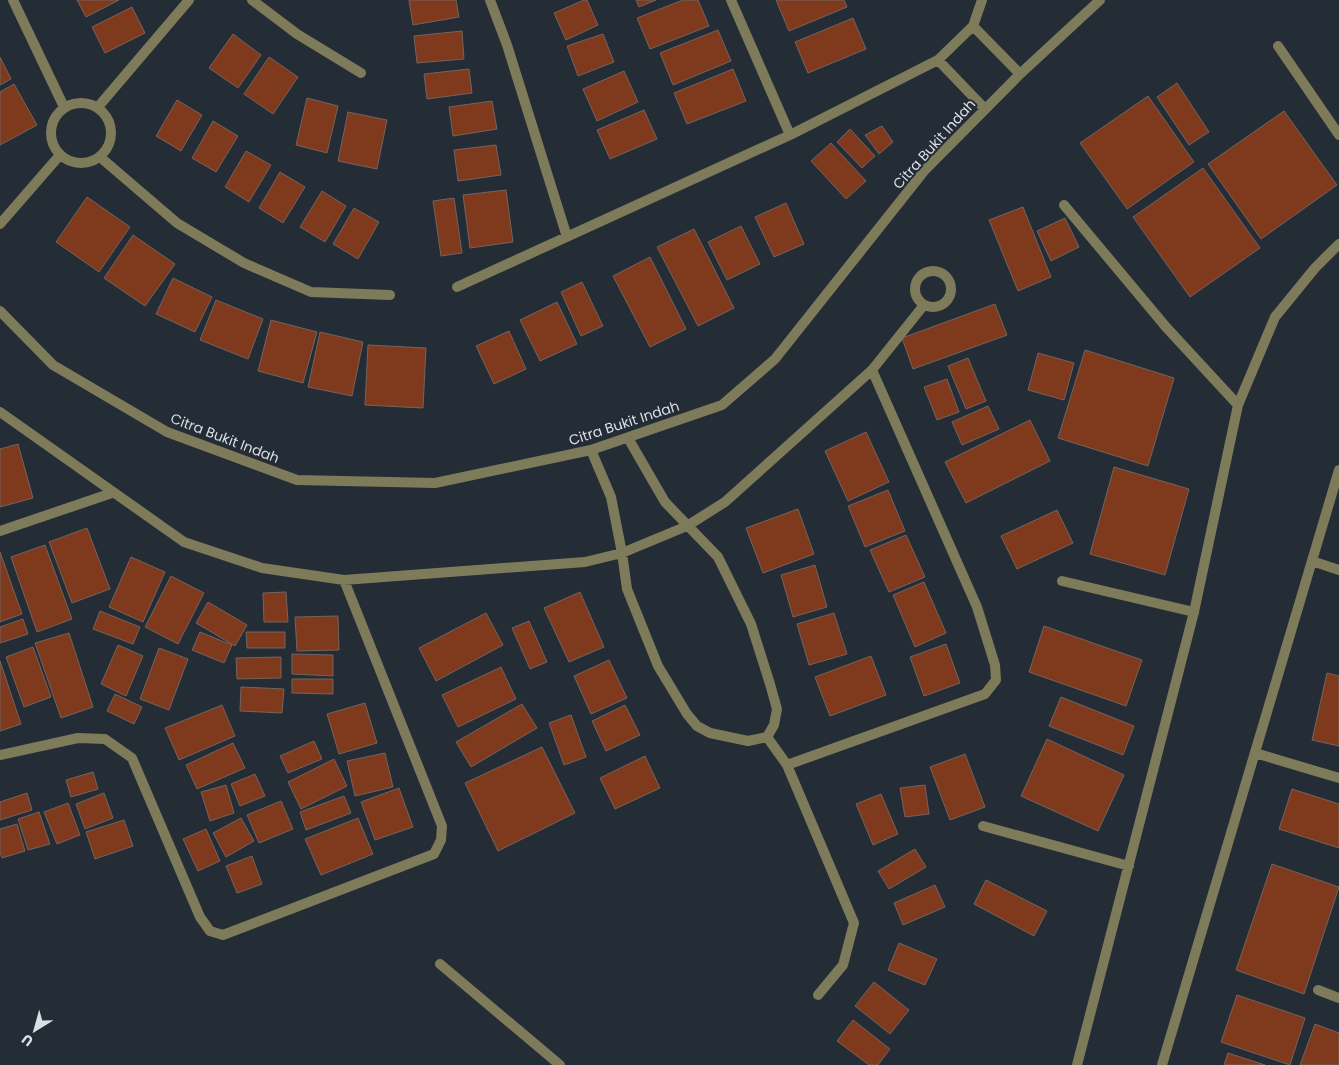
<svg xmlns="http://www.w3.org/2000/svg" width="1339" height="1065" font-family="Poppins,sans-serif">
	<rect width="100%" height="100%" fill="#242c36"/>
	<path fill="#7f3a1e" stroke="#73645f" d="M77,0H119L86,17Z
		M409,0H456L459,17L413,25Z
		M584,0H587L598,25L566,40L554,13Z
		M636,0H656L639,7Z
		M683,0H698L709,26L650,49L637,18Z
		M776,0H844L847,7L789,31Z
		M132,7L145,33L105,53L92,27Z
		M853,18L866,49L808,73L795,42Z
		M718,30L731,61L673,85L660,53Z
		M462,31L464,59L417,63L414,36Z
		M233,34L261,55L238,88L209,68Z
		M603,34L614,62L578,76L567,46Z
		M0,57L11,79L0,85Z
		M269,57L298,77L273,114L244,94Z
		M469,69L472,93L427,99L424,74Z
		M733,69L746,101L687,124L674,93Z
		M624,71L638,102L597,121L583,89Z
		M1177,83L1209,132L1189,145L1157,97Z
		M14,84L37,125L0,145V92Z
		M1148,96L1194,162L1127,209L1080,143Z
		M307,98L338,106L327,153L296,145Z
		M177,100L202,115L181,151L156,136Z
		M492,101L497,129L453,136L449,107Z
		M644,110L657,139L610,159L597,130Z
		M1284,111L1337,185L1261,239L1208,164Z
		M348,112L387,120L377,169L338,161Z
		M213,121L238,136L216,172L192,158Z
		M882,126L893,142L879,154L865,135Z
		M850,129L875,156L862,168L837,142Z
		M831,143L866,181L846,199L811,161Z
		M496,145L501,175L458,181L454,150Z
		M246,151L271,165L249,202L225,187Z
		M1203,168L1260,248L1190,297L1133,217Z
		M280,172L305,187L283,223L259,208Z
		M506,190L513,242L470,248L463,195Z
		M322,191L346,206L325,242L300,227Z
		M87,197L130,227L99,272L56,242Z
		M454,198L462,253L441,256L433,201Z
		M786,203L804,244L774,257L755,217Z
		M1023,207L1051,277L1018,291L989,220Z
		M354,208L379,222L358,259L333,244Z
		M1065,218L1079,247L1051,261L1037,231Z
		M741,226L760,264L727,280L708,242Z
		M694,229L734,308L698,326L657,247Z
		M133,235L175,264L145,306L104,278Z
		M650,257L686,329L650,347L613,276Z
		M173,278L212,297L195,332L156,314Z
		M582,282L603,326L581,336L561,292Z
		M216,300L263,319L248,359L200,340Z
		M557,302L577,344L540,361L520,320Z
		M995,304L1007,335L913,369L902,338Z
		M271,320L317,332L303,383L258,371Z
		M509,331L526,369L494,384L476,346Z
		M320,332L363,342L352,396L308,387Z
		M368,345L426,348L423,408L365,405Z
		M1085,350L1174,378L1148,466L1058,438Z
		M1038,353L1074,363L1064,400L1028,390Z
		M968,358L986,401L966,409L948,366Z
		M947,379L959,412L937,420L924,387Z
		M988,406L999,429L962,445L952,422Z
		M1030,420L1050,461L966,503L945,462Z
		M866,432L889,482L848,501L825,451Z
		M18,444L33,498L0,507V449Z
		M1114,467L1189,489L1165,575L1090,554Z
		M888,490L905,531L865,547L848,506Z
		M798,509L814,554L763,573L746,528Z
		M1057,510L1073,543L1017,569L1001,536Z
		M87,528L110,589L72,603L49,542Z
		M906,535L925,577L889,592L870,550Z
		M45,545L72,619L37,632L11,557Z
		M0,552L22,614L0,622Z
		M131,557L165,572L143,622L109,607Z
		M815,565L827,607L793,617L781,575Z
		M171,576L204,593L178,644L145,627Z
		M924,582L946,633L915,647L893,595Z
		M286,592L288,622H264L263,593Z
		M580,592L604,647L569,662L544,608Z
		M208,602L247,625L235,646L196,623Z
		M100,611L140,627L133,644L93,629Z
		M486,613L503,645L436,681L419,648Z
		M834,613L847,654L809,665L797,624Z
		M338,616L339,650L297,651L295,617Z
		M23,619L28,634L0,643V627Z
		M529,621L547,662L530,669L512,628Z
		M1044,626L1142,660L1126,706L1029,672Z
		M200,632L232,645L224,663L192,650Z
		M246,632H285V648H247Z
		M69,633L93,707L61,718L35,643Z
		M946,644L960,683L924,696L910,657Z
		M118,645L143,656L126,696L101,684Z
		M33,647L51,697L24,707L6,657Z
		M159,648L188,659L169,710L140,699Z
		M292,654L333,655V676L292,674Z
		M871,656L886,695L830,716L815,677Z
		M281,657V678L237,679L236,658Z
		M609,660L627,698L591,714L574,676Z
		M0,661L21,724L0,731Z
		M501,667L516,699L458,727L442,695Z
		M1327,673L1339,676V746L1312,740Z
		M292,679H333V694L292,693Z
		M241,687L284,689L282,713L240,711Z
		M115,694L142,707L134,724L107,711Z
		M1061,697L1134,726L1123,755L1049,726Z
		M365,703L377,743L339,754L327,714Z
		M522,704L537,728L471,767L456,742Z
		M222,705L235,736L179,760L165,728Z
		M625,705L640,735L606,751L592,721Z
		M571,715L586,757L564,765L549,723Z
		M1047,739L1124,775L1098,831L1021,796Z
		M314,741L322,759L288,773L280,756Z
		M233,743L245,768L197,789L186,765Z
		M542,747L575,813L498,851L465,783Z
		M385,753L393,787L355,796L347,761Z
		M965,754L985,807L950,820L930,767Z
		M645,756L660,788L615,809L600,778Z
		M334,759L347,786L301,809L288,782Z
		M93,772L98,789L71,797L66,780Z
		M255,774L265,796L240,806L231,784Z
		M226,785L234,813L210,821L201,792Z
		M925,785L929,814L905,817L900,788Z
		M399,788L413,827L375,840L361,802Z
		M1292,789L1339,804V848L1279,829Z
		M27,793L32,810L0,820V802Z
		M104,793L113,818L85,829L76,804Z
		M881,794L898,834L873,845L856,804Z
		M344,796L351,813L306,830L300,812Z
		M281,801L293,829L259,843L247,815Z
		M68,803L80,835L57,844L44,812Z
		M39,812L50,844L28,850L18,819Z
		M241,818L254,841L226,857L213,833Z
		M358,818L373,854L321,875L305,839Z
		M124,820L133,846L95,859L86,832Z
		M17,824L25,851L2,858L0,852V829Z
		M206,829L220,861L198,871L183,839Z
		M915,849L926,867L889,889L878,871Z
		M252,856L262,884L237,893L226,866Z
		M1272,864L1339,887L1304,994L1236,970Z
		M986,880L1047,911L1034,936L974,904Z
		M935,885L945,907L903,925L894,903Z
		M899,943L937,959L925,985L888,970Z
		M874,982L909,1010L890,1034L855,1006Z
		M1237,995L1305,1018L1290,1065L1221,1042Z
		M853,1020L890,1049L878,1065H869L837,1041Z
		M1315,1024L1339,1033V1065H1300Z
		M1228,1053L1265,1065H1224Z"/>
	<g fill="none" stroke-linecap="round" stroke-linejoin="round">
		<path stroke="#7e7b5b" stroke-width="10" d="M1062,581L1194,612
			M1318,990L1339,998"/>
		<path stroke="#7e7b5b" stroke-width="10" d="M13,0L64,107
			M252,0L297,34L361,73
			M490,0L507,45L567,237
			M731,0L790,135
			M973,26L1020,74
			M1278,46L1339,135
			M938,60L985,109
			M51 133a30 30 0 1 1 60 0a30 30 0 1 1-60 0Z
			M98,107L189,0
			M100,157L177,223L244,263L311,292L390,295
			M1064,205L1166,327L1238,405
			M0,224L60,155
			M915 289a18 18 0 1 1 36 0a18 18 0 1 1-36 0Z
			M457,287L790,135L938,60L973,26L982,0
			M0,311L53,365L167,432L297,480L435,483L591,450L722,405L775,359L925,170L1020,74L1100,0
			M0,412L184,542L262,568L344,580L585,562L622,553L687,526L725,502L872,370L924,305
			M591,450L611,497L622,553L627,589L658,666L687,714L697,726L710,733L748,741L767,737L774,725L777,709L770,684L751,624L718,557L665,502L628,438
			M0,531L112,493
			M1312,561L1339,570
			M767,737L787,765L854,923L843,965L818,995
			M1255,753L1339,778
			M0,755L78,738L105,739L132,758L200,917L210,931L223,935L434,854L441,840L442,826L344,580
			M787,765L985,694L996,680L995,665L977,607L872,370
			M983,826L1129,866
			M440,964L560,1065
			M1077,1065L1194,612L1238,405L1275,317L1315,268L1339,244
			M1162,1065L1339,470"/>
	</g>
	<g text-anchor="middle" stroke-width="4" stroke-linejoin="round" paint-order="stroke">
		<g font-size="14" fill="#dadfe6" stroke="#242c36">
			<text transform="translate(934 144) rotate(-48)" y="5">Citra Bukit Indah</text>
			<text transform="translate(624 423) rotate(-18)" y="5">Citra Bukit Indah</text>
			<text transform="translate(225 438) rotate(21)" y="5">Citra Bukit Indah</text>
		</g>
	</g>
	<g transform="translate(35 1030) rotate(217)" stroke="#242c36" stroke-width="4" paint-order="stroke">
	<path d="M0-4L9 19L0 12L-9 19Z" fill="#dadfe6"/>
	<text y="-8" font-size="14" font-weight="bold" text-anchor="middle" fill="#dadfe6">U</text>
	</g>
</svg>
